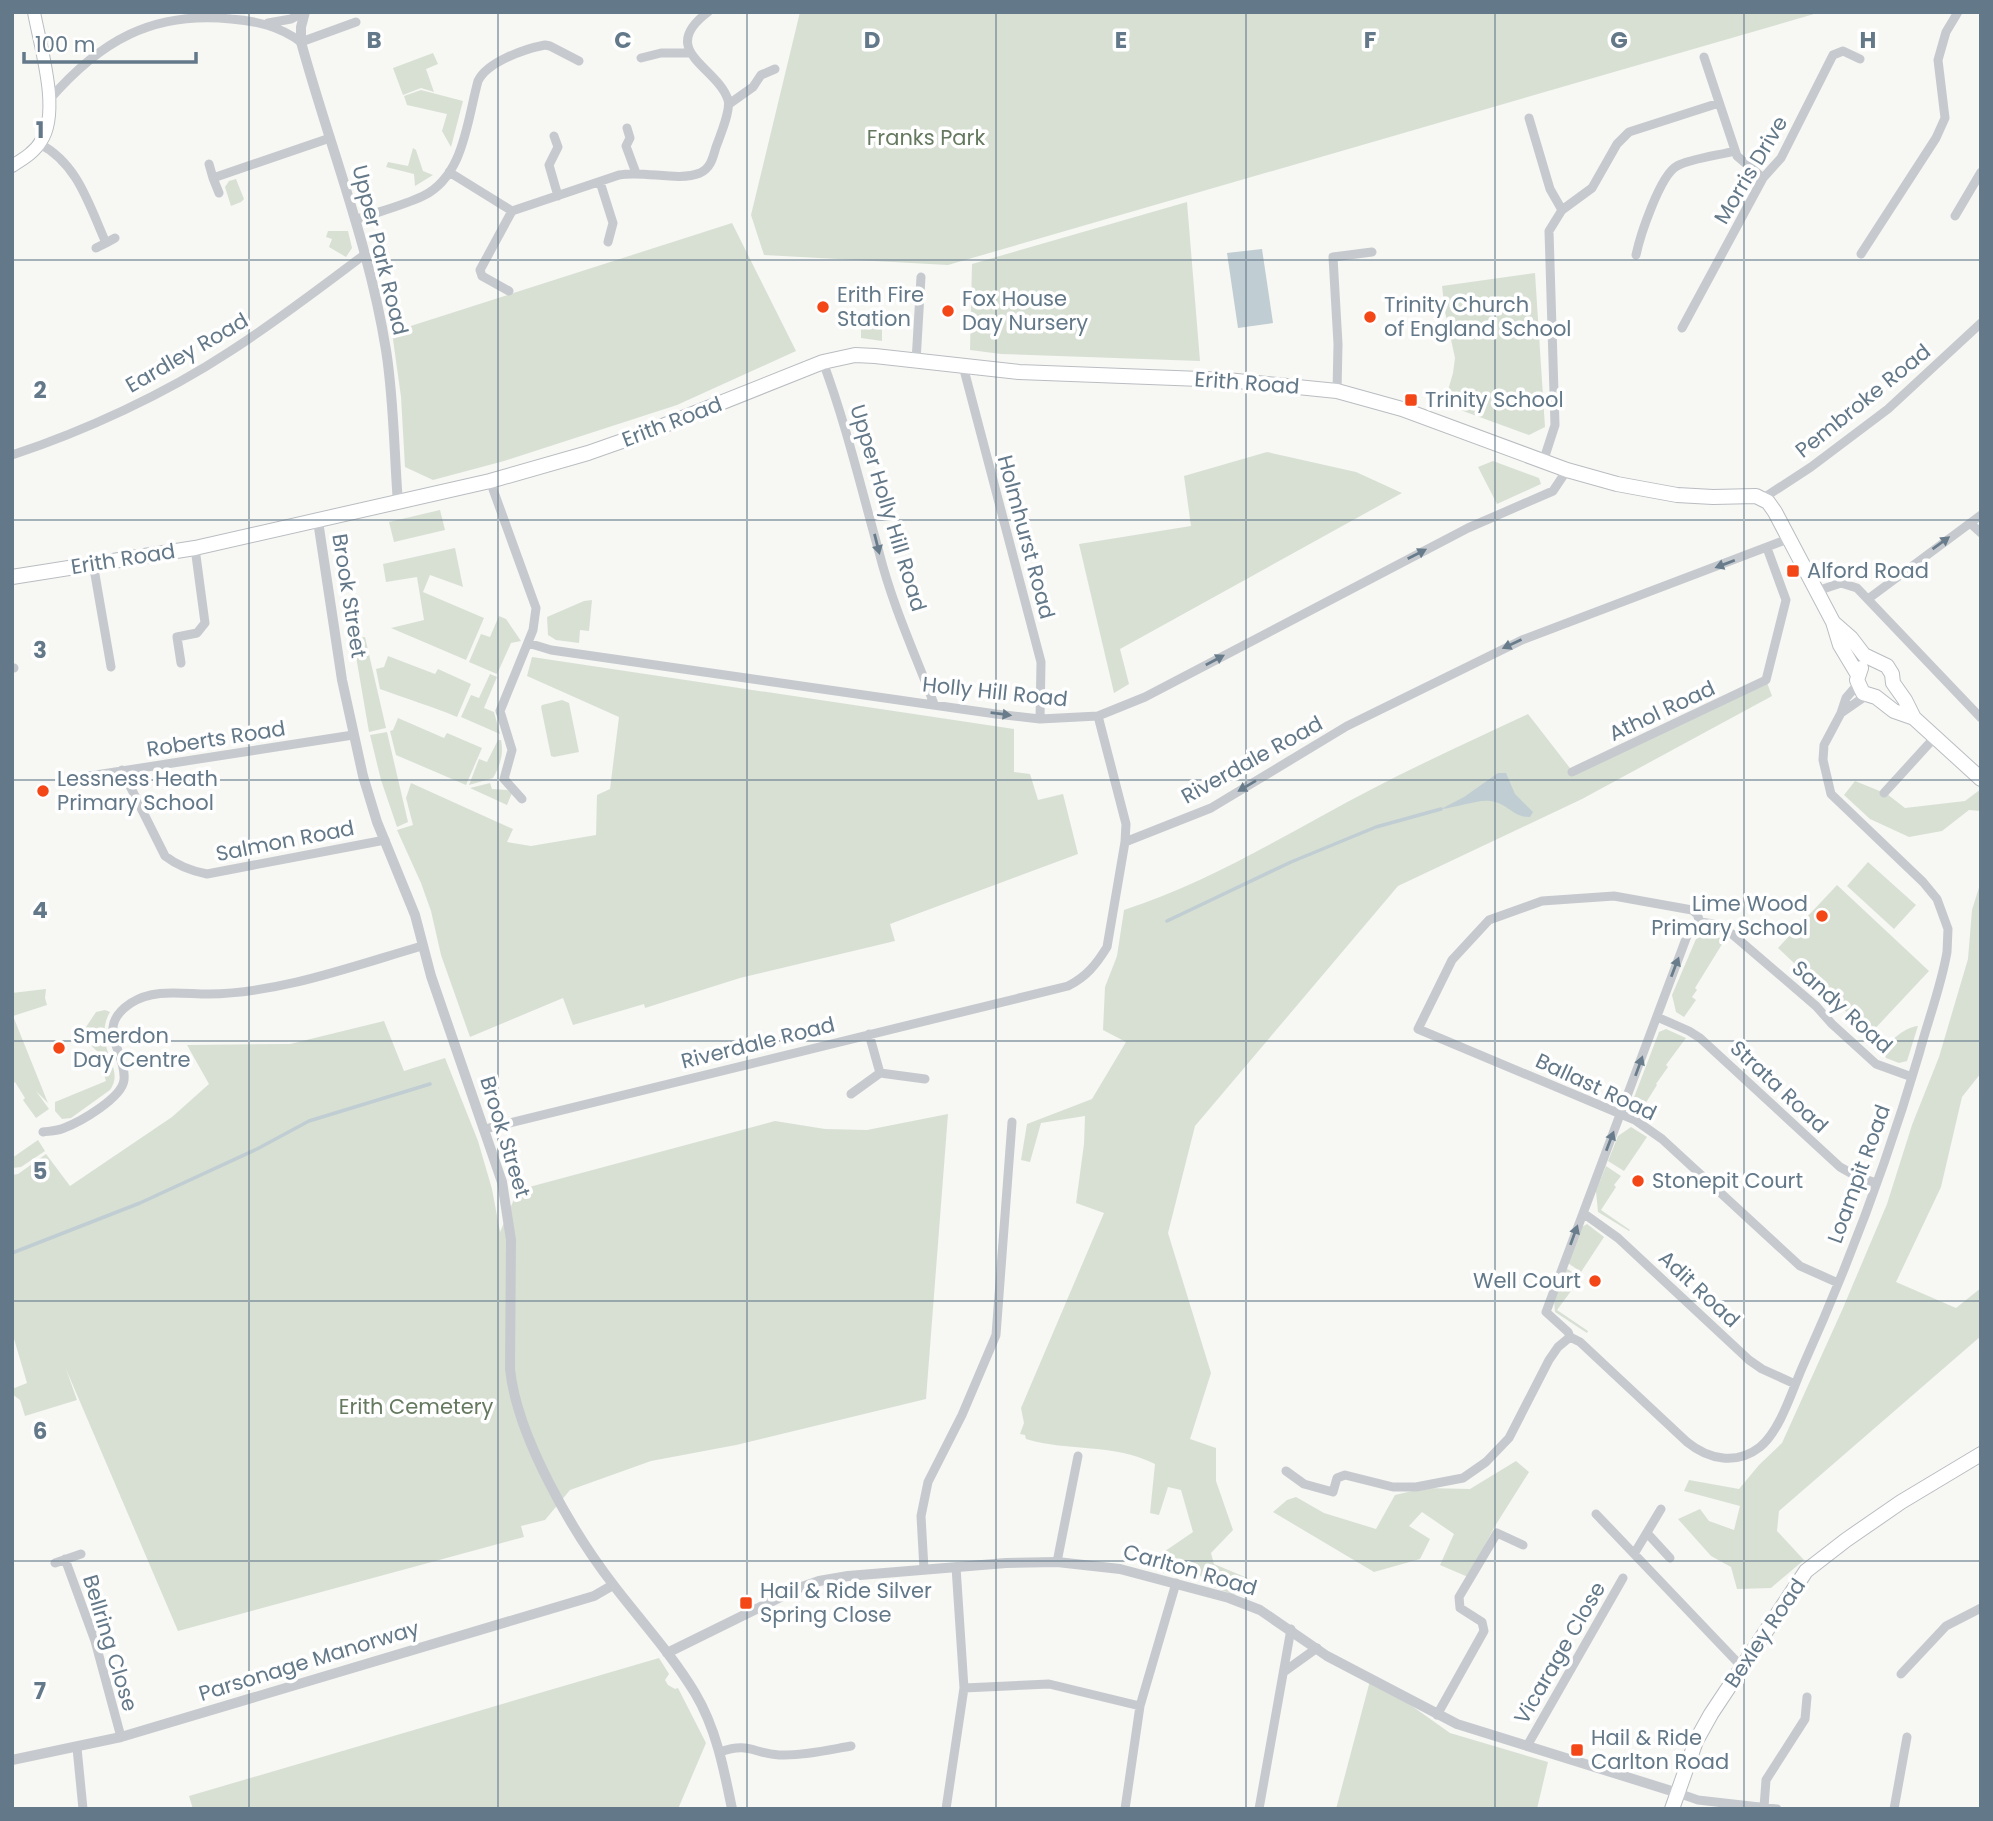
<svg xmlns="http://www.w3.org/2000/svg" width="1993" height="1821" font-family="Poppins,sans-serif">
	<rect width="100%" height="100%" fill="#f7f7f4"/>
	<path fill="#d8e0d4" d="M800,12H1821L948,265L764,255L751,215Z
		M433,53L438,64L426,69L434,92L421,88L403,95L393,68Z
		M421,90L463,101L451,147L442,131L447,114L407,105L404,96Z
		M413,148L416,150L423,171L433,175L415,186L414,174L386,167L388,162L408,166Z
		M236,179L244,199L241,202L231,206L225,187L229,181Z
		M1187,202L1200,361L1001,354L970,350L972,264Z
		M732,223L796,351L677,405L504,461L433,480L405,467L401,397L392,332Z
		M328,231H348L352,248L346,257L329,247L332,239L326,237Z
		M1535,273L1545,427L1529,435L1444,404L1453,373L1455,358L1445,312L1442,286Z
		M861,318H882V341L861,338Z
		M1267,452L1356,472L1402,493L1120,649L1129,684L1114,693L1079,544L1191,526L1184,476Z
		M1493,461L1539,478L1541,484L1497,504L1478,467Z
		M440,510L445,530L394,542L389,522Z
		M455,548L463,587L430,575L423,592L484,618L466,660L391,628L424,620L417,577L386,582L383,564Z
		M592,600L589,631L580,630L579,643L556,640L548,635L547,617L584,601Z
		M499,616L506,619L521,641L511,643L497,674L469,662L481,634L490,637Z
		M365,637L386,728L369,732L353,639Z
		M388,656L435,674L438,669L471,684L457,717C432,706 406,699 380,689L376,669L384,667Z
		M532,657L1014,729V772L1030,774L1038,800L1063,794L1078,854L890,924L895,941L740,978L645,1008L644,1004L573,1025L563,998L470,1037L441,955L431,911L421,883L397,830L413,825L406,798L411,783L513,829L507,842L531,846L596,835L597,795L610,789L619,717L527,676Z
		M490,674L497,677L484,708L494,712L500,734L461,717L471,695L479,698Z
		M1766,680L1772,696L1582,799L1398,886L1195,1126L1168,1233L1211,1373L1190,1439L1216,1448V1481L1233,1530L1211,1553L1214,1564L1257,1582L1234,1595L1208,1585L1191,1565L1163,1573L1152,1560L1193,1532L1181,1490L1168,1487L1159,1515L1150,1513L1155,1464C1114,1443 1069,1452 1026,1439L1025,1435L1020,1434L1024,1423L1021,1408L1104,1213L1076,1203L1084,1144L1085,1116L1041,1123L1030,1162L1021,1160L1027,1124L1092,1099L1126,1042L1103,1030L1105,987L1117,956L1124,910C1213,881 1291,831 1374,788C1424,762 1477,738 1528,714L1573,772Z
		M562,700L569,703L579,752L554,757L551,756L541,707L542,705Z
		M398,718L444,738L447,733L482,748L466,785L396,755L390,731L393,730Z
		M387,732L408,822L397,827L381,780L370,735Z
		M498,740H501C504,754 500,766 493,778L469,785L479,759L487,762Z
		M1855,781L1887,794L1905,808L1965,801L1981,789V811L1969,810L1942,831L1909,837L1870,819L1844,795Z
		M490,783L492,789L507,790L512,793L507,805L470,788Z
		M1868,862L1916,905L1894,929L1847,886Z
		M1981,881V1073L1962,1097L1941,1187L1896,1282L1956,1308L1981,1288V1336L1779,1511L1777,1531L1804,1560L1771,1588L1737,1589L1731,1567L1711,1556L1678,1519L1700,1509L1709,1521L1734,1530L1740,1506L1684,1491L1689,1480L1739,1489L1759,1465L1782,1443L1843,1308L1887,1204L1912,1125L1939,1057L1968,959L1972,910Z
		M1837,885L1929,971L1870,1034L1778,948Z
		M1714,934L1724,941L1695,988L1697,990L1692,997L1696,1000L1684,1017L1676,1012L1672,995L1696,939L1701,936Z
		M46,989L45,998L47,1005L13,1016L48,1103L36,1091L49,1109L36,1118L23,1100L25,1098L15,1082L12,1084V993Z
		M105,1010L110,1012C102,1025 104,1039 108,1053L104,1055C91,1049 87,1041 86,1027L96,1012Z
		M384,1021L404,1071L445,1058L478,1141L492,1189L500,1232L518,1190L775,1121L825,1129L867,1130L948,1114L926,1399L736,1445L651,1461L570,1490L545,1520L521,1526L524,1537L178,1631L66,1369L77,1400L25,1416L20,1400L12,1394V1389L27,1383L12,1332V1175L18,1174L46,1154L70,1186L172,1117L209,1084L187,1045L290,1044Z
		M1918,1026L1907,1061L1899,1063L1886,1058L1883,1050C1891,1040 1905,1027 1918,1026Z
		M1666,1029L1686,1038L1666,1065L1668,1067L1656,1084L1657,1085L1640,1112L1637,1110L1633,1100L1659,1032Z
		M99,1059L111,1061C115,1072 117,1080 110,1090L71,1118L62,1119L55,1111V1102L106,1081Z
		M1631,1127L1647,1137L1624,1171L1608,1161L1618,1136Z
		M38,1140L45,1151L21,1167L12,1168V1158Z
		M1606,1166L1621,1176L1614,1185L1616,1187L1601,1210L1630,1230L1629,1231L1598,1212L1596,1191Z
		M1587,1224L1604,1237L1581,1272L1568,1263L1582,1227Z
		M1566,1268L1578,1276L1572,1285L1574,1287L1557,1310L1588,1331L1587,1333L1555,1312L1554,1300Z
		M1516,1461L1529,1472L1495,1526L1468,1577L1440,1565L1454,1534L1422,1512L1409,1526L1430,1539L1420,1559L1374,1572L1273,1512L1287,1500L1296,1497L1324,1513L1376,1529L1395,1495L1425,1488L1470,1489Z
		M659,1658L669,1674L665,1680L668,1685L675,1689L678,1688L706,1743L678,1809H193L189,1796Z
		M1371,1677L1450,1733L1548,1762L1537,1809H1336Z"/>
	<path fill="#c0cdd2" d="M1262,249L1273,323L1238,328L1227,253Z
		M1498,773H1506L1515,794L1533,812L1530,817C1514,818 1506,802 1490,801C1479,799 1455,808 1441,809L1464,797Z"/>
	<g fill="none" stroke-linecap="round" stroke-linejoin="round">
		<path stroke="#c0cdd2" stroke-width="3.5" d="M1167,921L1291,862L1376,827L1441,809
			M12,1253L140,1203L257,1149L309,1121L430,1084"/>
		<g stroke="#b8bec2" stroke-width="14">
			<path id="secondary" d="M12,166C23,159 35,152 41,141C61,112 40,46 34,12"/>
		</g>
		<g stroke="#b9bdc1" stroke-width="16">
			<path id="primary" d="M12,577L195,548L490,481L588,453L645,433L823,362L855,355L875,356L1019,372L1227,380L1337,391L1402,409L1567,470L1617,484L1677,495L1713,497L1756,496L1768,502L1775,512L1833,622L1840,645L1858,675
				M1835,624L1851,638L1864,655L1887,666L1892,674L1893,683L1905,700L1914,718L1981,779
				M1861,668L1857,680L1863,693L1876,697L1894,711L1914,718
				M1672,1809L1696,1741L1711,1714L1806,1571L1846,1540L1901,1502L1981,1454"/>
		</g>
		<path stroke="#c6cace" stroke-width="9" d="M268,23L291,19L304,12
			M1704,57L1737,156L1763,178
			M641,58L661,53H691
			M49,100C100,41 152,11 231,19C257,21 279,26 301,42L356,22
			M729,104L753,87L761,75L775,69
			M1529,118L1550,189L1562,210
			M627,128L630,138L626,146L636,173
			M554,136L558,147L549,165L558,196
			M40,144C78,164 89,205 106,243L115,238
			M209,164L213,178L330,138
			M449,172L512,211L619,175C644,170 678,182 700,173C711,168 713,157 716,147C720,136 731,110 728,100C718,67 656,51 708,12
			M213,178L219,193
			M600,182L613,223L608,242
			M1955,216L1981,172
			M355,220C377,212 402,206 423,196C464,176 467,121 478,81C487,62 524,49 545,45L550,46L579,61
			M96,248L106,243
			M1861,254L1936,138L1945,118L1938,60L1946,32L1958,12
			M1636,255C1640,236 1660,175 1677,166C1689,159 1720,155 1735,151
			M509,291L482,276L480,270L512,211
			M1682,328L1763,178L1781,158L1833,55L1843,51L1860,59
			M916,361L921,277
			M823,362C846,424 861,488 879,552C892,604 915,654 934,704
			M963,366L1041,662L1040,719
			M1337,391L1338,344L1333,257L1372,252
			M12,455C85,431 165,394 229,352C276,322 320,288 364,255
			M1543,462L1555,425L1549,231L1562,210L1592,188L1617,144L1629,132L1719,103
			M490,481L536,608L533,630L500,711L512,750L504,779L522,799
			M1762,499L1811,467L1888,409L1981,323
			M1970,523L1981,533
			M93,563L111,667
			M1817,591L1841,583L1857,588L1981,718
			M1868,599L1981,515
			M528,643L551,650L996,714L1040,719L1098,716L1145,697L1468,528L1553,491L1567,470
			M181,663L177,637L197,633L205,623L195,548
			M12,668H14
			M1841,713L1867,695
			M122,770L165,856C178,866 191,871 207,874L385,840
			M1572,772L1766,680L1786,600L1767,548
			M83,777L353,735
			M1884,793L1935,737
			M1125,842L1211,808L1347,726L1522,640L1788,539
			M1700,922L1690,928L1546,1312L1568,1332L1570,1337L1580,1342L1687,1442C1709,1460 1737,1465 1760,1447C1780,1431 1792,1391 1802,1368C1847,1268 1888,1160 1919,1054C1928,1020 1941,987 1947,952L1948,929L1937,899L1923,882L1831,794L1823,760L1824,745L1841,713L1846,698L1858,684
			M1700,922L1697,914L1692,910L1614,896L1542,901L1489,920L1452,960L1418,1029L1635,1120L1662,1139L1800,1266L1838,1283
			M1700,922L1714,924L1732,934L1816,1006L1832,1024L1876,1064L1912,1077
			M1657,1017L1689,1031L1700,1038L1840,1167L1856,1176L1876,1183
			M880,1073L925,1079
			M851,1094L880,1073L869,1034
			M485,1129L1068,986C1086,977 1096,965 1107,947L1125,842L1126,824L1098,716
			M43,1132C50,1131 57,1131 64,1128C80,1122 122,1098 124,1080C127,1051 93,1028 131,1003C154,988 183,994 209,994C281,993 353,966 422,946
			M1583,1213L1618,1238L1749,1360L1762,1369L1795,1384
			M1286,1471L1304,1484L1333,1492L1337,1478L1345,1475L1393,1487H1416L1463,1478L1486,1462L1509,1438L1549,1360L1558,1347L1570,1337
			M1596,1514L1741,1666
			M1647,1533L1670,1558
			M1634,1554L1661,1509
			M65,1559L95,1641L121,1737
			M1057,1562L1078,1456
			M55,1563L81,1554
			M924,1569L921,1516L928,1482L962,1415L996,1335L1012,1122
			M1285,1671L1317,1648
			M1901,1674L1946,1626L1981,1608
			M964,1688L1049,1684L1140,1706
			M1437,1715L1484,1631L1482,1622L1460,1608L1459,1597L1497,1533L1523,1545
			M1527,1746L1623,1578
			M77,1748L83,1809
			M720,1752C749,1742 752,1753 779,1755C802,1756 828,1750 851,1746
			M1678,1793L1698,1800L1777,1809
			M1764,1807L1766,1780L1805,1719L1807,1697
			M946,1809L964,1688L956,1567
			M1125,1809L1140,1706L1176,1583
			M1259,1809L1291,1629
			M1894,1809L1907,1737"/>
		<path stroke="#c6cace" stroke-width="10" d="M305,12L301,27V42C329,144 369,244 386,350C394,400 394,452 398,503
			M318,521L342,680L363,776L377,822L415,915L431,976L502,1182L511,1240L510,1369C517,1437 573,1533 615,1587C642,1622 672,1655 695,1693C716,1728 724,1769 732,1809
			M667,1653L799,1588L819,1581L848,1576L1006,1563L1057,1562L1120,1569L1229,1598L1260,1610L1327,1656L1457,1724L1678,1793
			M12,1760L121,1737L594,1596L613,1585"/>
		<use href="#secondary" stroke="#fff" stroke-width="12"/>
		<use href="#primary" stroke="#fff" stroke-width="14"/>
	</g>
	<defs><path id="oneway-solid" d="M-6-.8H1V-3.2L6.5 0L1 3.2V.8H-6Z" transform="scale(1.75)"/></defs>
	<g fill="#687c8c">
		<use href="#oneway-solid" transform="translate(1941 543) rotate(-36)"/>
		<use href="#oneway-solid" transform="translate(877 544) rotate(76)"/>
		<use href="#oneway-solid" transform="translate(1417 554) rotate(-27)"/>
		<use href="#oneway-solid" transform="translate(1725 564) rotate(159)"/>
		<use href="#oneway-solid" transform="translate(1512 644) rotate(155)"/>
		<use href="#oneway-solid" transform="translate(1215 660) rotate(-28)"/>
		<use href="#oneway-solid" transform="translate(1001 714) rotate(7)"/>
		<use href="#oneway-solid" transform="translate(1247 786) rotate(149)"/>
		<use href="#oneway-solid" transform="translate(1675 967) rotate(-69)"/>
		<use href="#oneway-solid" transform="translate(1639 1066) rotate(-70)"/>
		<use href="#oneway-solid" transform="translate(1610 1141) rotate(-69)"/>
		<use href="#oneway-solid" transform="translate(1574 1235) rotate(-70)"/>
	</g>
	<path fill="none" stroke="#637888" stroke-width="2" stroke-opacity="0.55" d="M249,12V1809M498,12V1809M747,12V1809M996,12V1809M1246,12V1809M1495,12V1809M1744,12V1809M12,260H1981M12,520H1981M12,780H1981M12,1041H1981M12,1301H1981M12,1561H1981"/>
	<g fill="#f44717" stroke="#fff" stroke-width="2.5">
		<circle cx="823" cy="307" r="7"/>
		<circle cx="948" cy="311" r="7"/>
		<circle cx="1370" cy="317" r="7"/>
		<rect x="1404" y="393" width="14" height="14" rx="3.5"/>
		<rect x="1786" y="564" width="14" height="14" rx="3.5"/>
		<circle cx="43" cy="791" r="7"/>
		<circle cx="1822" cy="916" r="7"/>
		<circle cx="59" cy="1048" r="7"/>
		<circle cx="1638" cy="1181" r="7"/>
		<circle cx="1595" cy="1281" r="7"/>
		<rect x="739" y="1596" width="14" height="14" rx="3.5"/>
		<rect x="1570" y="1743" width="14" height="14" rx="3.5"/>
	</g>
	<g text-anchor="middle" stroke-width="7" stroke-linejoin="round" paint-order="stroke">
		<g font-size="21" fill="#65795f" stroke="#fff">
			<text x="926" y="145">Franks Park</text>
			<text x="416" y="1414">Erith Cemetery</text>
		</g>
		<g font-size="21" fill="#637888" stroke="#fff">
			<text transform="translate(1751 170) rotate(-59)" y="7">Morris Drive</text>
			<text transform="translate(380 250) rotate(76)" y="7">Upper Park Road</text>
			<text transform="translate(187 353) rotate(-30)" y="7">Eardley Road</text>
			<text transform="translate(1247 383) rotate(4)" y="7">Erith Road</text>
			<text transform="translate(1863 401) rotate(-39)" y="7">Pembroke Road</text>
			<text transform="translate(672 422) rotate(-21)" y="7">Erith Road</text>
			<text transform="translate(888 508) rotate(73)" y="7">Upper Holly Hill Road</text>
			<text transform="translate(1026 537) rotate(75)" y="7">Holmhurst Road</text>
			<text transform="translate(123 559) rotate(-9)" y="7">Erith Road</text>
			<text transform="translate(349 596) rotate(81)" y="7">Brook Street</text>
			<text transform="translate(995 692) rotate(6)" y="7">Holly Hill Road</text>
			<text transform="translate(1662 711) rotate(-25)" y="7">Athol Road</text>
			<text transform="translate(216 739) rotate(-9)" y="7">Roberts Road</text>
			<text transform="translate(1252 760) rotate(-29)" y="7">Riverdale Road</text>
			<text transform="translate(285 841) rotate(-11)" y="7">Salmon Road</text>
			<text transform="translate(1842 1007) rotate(42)" y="7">Sandy Road</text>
			<text transform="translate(758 1043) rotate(-14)" y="7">Riverdale Road</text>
			<text transform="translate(1596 1087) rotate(25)" y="7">Ballast Road</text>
			<text transform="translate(1779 1087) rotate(43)" y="7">Strata Road</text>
			<text transform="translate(505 1137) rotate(73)" y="7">Brook Street</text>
			<text transform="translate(1859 1174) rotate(-70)" y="7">Loampit Road</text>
			<text transform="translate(1699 1289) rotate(43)" y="7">Adit Road</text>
			<text transform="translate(1190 1570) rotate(16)" y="7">Carlton Road</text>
			<text transform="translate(1765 1633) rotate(-56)" y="7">Bexley Road</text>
			<text transform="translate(110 1643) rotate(73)" y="7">Bellring Close</text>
			<text transform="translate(1560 1653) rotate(-60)" y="7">Vicarage Close</text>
			<text transform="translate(309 1661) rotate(-17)" y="7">Parsonage Manorway</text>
		</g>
		<g font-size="21" fill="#637888" stroke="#fff" text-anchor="start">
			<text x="837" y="302">Erith Fire<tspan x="837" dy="24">Station</tspan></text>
			<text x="962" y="306">Fox House<tspan x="962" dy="24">Day Nursery</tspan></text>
			<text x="1384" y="312">Trinity Church<tspan x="1384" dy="24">of England School</tspan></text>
			<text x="1425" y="407">Trinity School</text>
			<text x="1807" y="578">Alford Road</text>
			<text x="57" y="786">Lessness Heath<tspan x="57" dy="24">Primary School</tspan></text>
			<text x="1808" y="911" text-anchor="end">Lime Wood<tspan x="1808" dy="24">Primary School</tspan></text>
			<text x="73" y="1043">Smerdon<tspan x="73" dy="24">Day Centre</tspan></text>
			<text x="1652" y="1188">Stonepit Court</text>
			<text x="1581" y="1288" text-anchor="end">Well Court</text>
			<text x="760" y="1598">Hail &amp; Ride Silver<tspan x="760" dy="24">Spring Close</tspan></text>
			<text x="1591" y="1745">Hail &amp; Ride<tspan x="1591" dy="24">Carlton Road</tspan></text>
		</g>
	</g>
	<g font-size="23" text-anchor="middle" font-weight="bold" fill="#637888" stroke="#fff" stroke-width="7" stroke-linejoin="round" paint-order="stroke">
		<text x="374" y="48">B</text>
		<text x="623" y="48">C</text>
		<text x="872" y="48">D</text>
		<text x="1121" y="48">E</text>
		<text x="1370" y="48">F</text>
		<text x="1619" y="48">G</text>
		<text x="1868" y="48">H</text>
		<text x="40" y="138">1</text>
		<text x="40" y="398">2</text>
		<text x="40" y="658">3</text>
		<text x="40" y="918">4</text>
		<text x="40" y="1179">5</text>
		<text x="40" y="1439">6</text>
		<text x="40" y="1699">7</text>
	</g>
	<rect width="1993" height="1821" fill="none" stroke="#637888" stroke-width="28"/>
	<path d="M24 52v10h172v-10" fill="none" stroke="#637888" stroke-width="3.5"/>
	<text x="35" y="52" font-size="21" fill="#637888" stroke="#ffffff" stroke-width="5" paint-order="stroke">100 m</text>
</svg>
